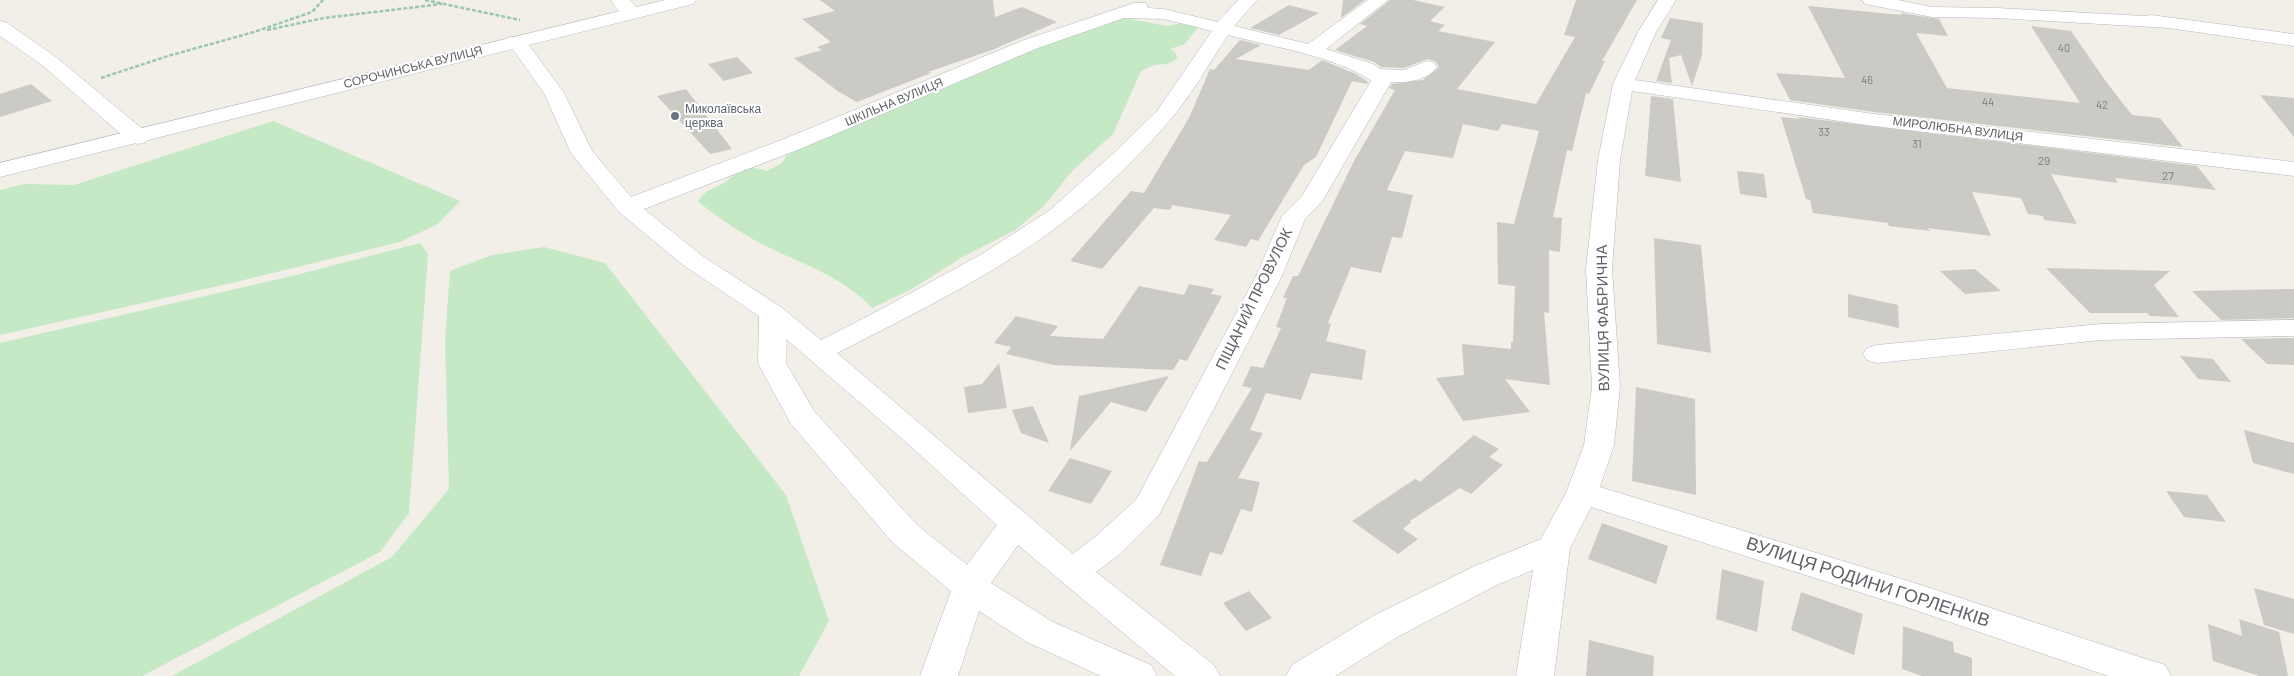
<svg xmlns="http://www.w3.org/2000/svg" width="2294" height="676" font-family="Barlow,sans-serif">
	<rect width="100%" height="100%" fill="#f1efe8"/>
	<path fill="#c5e8c5" d="M1115,16L1166,26L1184,23L1198,27L1185,44L1170,49L1176,53L1177,59L1167,64L1154,65L1141,71L1113,134L1073,170L1043,207L1015,230L961,258L910,290L872,308C845,278 805,265 770,248C744,236 721,219 698,202C707,187 713,191 725,182C742,169 743,163 767,171L782,163L787,155L811,142Z
		M273,121L460,201L438,224L400,242L236,282L0,335V190L24,184L74,185Z
		M420,243L428,254L409,513L380,552L142,676H0V343L296,275Z
		M544,247L605,263L786,495L829,621L799,676H172L392,557L449,489L445,340L450,271L492,255Z"/>
	<path fill="#cccac5" d="M820,0H993L995,17L1022,7L1057,22L992,50L928,72L931,73L857,102L839,92L794,58L822,50L817,47L831,42L802,19L835,11Z
		M1343,0H1365L1341,18Z
		M1390,0H1413L1445,7L1430,21L1445,25L1438,31L1495,42L1457,89L1536,104L1575,37L1564,35L1576,0H1637L1602,61H1605L1589,94L1586,93L1572,151L1567,150L1553,217L1562,218L1560,252L1549,250V313L1544,312L1550,385L1505,379L1530,412L1463,421L1436,378L1464,375L1462,344L1511,349V342H1513L1515,286L1498,284L1497,222L1514,224L1539,131L1502,124L1498,131L1463,124L1453,158L1405,151L1387,190L1413,195L1402,238L1392,237L1381,273L1351,267L1328,323L1331,324L1326,341L1366,350L1362,380L1311,373L1301,400L1266,393L1250,430L1263,433L1238,478L1260,482L1252,512L1241,509L1222,555L1210,552L1201,576L1160,565L1199,461L1207,462L1252,388L1242,386L1251,366L1263,368L1281,328L1276,327L1287,298H1283L1293,276H1298L1354,161L1395,90L1389,88L1392,84L1423,80L1439,67L1436,62L1428,59L1404,68L1381,67L1374,62L1335,50L1367,26L1360,24Z
		M1289,5L1319,13L1279,35L1250,28Z
		M1808,6L1902,15L1901,13L1939,19L1948,36L1916,33L1947,88L2080,103L2031,26L2071,31L2107,83L2132,115L2160,118L2183,147L1874,112L1790,100L1776,73L1845,78Z
		M1670,18L1703,23L1702,55L1692,86L1681,55L1669,58L1672,83L1656,81L1671,40L1661,38Z
		M1240,40L1261,45L1236,59L1309,70L1322,60L1356,74L1368,82L1367,84L1352,81L1316,157L1304,165L1258,241L1251,239L1246,247L1214,240L1231,215L1172,205L1170,210L1154,208L1102,269L1070,261L1131,191L1144,193L1189,118L1210,69L1214,70Z
		M737,57L753,73L724,81L708,64Z
		M31,84L52,101L0,117V94Z
		M686,89L732,149L710,154L657,96Z
		M2260,95L2294,98V137Z
		M1651,96L1673,99L1681,182L1645,176Z
		M1781,117L1800,119L1798,117L2197,166L2216,190L2115,178L2118,183L2051,174L2077,224L2044,220L2043,216L2028,214L2021,198L1972,192L1991,236L1927,228L1931,231L1889,226L1888,223L1813,213L1810,200L1806,199Z
		M1737,171L1764,174L1767,198L1740,194Z
		M1654,238L1701,245L1711,353L1657,344Z
		M2046,268L2170,271L2154,285L2179,317L2150,316L2147,313H2090Z
		M1975,269L2001,291L1965,294L1940,271Z
		M1189,284L1214,289L1211,294L1222,296L1187,361L1180,359L1173,370L1054,365L1006,354L1011,347L994,343L1016,316L1058,326L1050,336L1103,339L1139,286L1184,295Z
		M2294,289V318L2221,320L2192,291Z
		M1848,294L1898,305L1899,328L1848,317Z
		M2294,338V365L2267,364L2241,339Z
		M2180,356L2213,359L2231,382L2198,379Z
		M999,363L1007,408L968,413L964,387L982,384Z
		M1169,376L1146,412L1111,402L1070,451L1079,396Z
		M1636,387L1695,399L1696,495L1632,481Z
		M1033,406L1049,443L1021,433L1012,410Z
		M2244,430L2294,443V474L2253,463Z
		M1474,435L1499,449L1489,457L1503,465L1471,494L1460,488L1410,521L1411,522L1403,529L1418,539L1398,554L1352,521L1415,479L1420,482Z
		M1070,458L1112,471L1091,504L1048,491Z
		M2166,491L2207,495L2226,522L2184,517Z
		M1602,523L1668,546L1656,584L1588,559Z
		M1722,569L1764,581L1757,632L1716,619Z
		M2254,588L2294,599V634L2264,625Z
		M1249,591L1272,618L1246,631L1223,603Z
		M1801,592L1863,614L1854,655L1791,630Z
		M2239,619L2279,632L2288,676H2259L2213,661L2208,624L2242,636Z
		M1903,626L1953,642L1954,652L1972,658V676H1922L1902,669Z
		M1589,640L1654,656L1653,676H1586Z"/>
	<g fill="none" stroke-linecap="round" stroke-linejoin="round">
		<g stroke="#b5b8bc" stroke-width="1">
			<path id="minor" d="M611,0H630L641,13L638,17C625,20 618,10 611,0Z
				M1238,0H1257L1234,26L1308,44L1368,0H1388L1326,49L1373,64L1380,69L1404,70L1427,61L1434,63L1437,67C1427,81 1406,83 1391,82L1323,200L1305,219L1282,276L1159,515L1120,554L1096,572L1214,665L1220,676H1175L1018,545L991,583L1053,622L1151,665L1157,676H1101L1027,642L979,611L958,676H920L951,591L893,543L791,424L758,363L759,316L683,265L619,212L571,153L544,93L507,41L509,37H523L564,93L592,151L631,197L784,139L1024,40L1134,3H1146L1148,8L1164,9L1218,22ZM1124,18L1164,19L1212,31L1157,111L1116,151L1050,210L982,254L876,312L821,340L781,307L701,255L644,209L800,149L1038,48ZM1228,35C1269,46 1339,57 1371,81L1302,196L1282,216L1256,276L1136,500L1096,536L1073,554L837,353C912,315 1001,271 1066,220C1102,193 1141,154 1170,120C1192,95 1209,63 1228,35ZM786,339L907,443L997,525L967,565L917,525L814,411L786,363Z
				M1658,0H1676L1656,32L1635,80L1874,114L2294,162V176L1874,126L1632,91L1620,160L1612,269L1620,387L1614,445L1600,487L1918,584L2152,661L2165,665L2171,676H2108L1906,607L1591,507L1570,548L1554,676H1516L1533,570L1499,584L1399,636L1335,676H1286L1292,665L1373,616L1475,566L1541,539L1566,493L1584,445L1592,387L1586,269L1598,160L1613,84L1638,32Z
				M1862,0H1898L1932,7L1997,8L2144,16L2151,15L2294,34V46L2169,28L1997,18L1932,17L1865,4Z
				M0,21L7,23L56,57L146,132L149,137L146,142L138,144L130,142L42,65L0,36Z
				M2294,320V336L2101,340L1877,363L1867,360L1863,354L1867,348L1877,345L2101,324Z"/>
		</g>
		<g stroke="#b6babf" stroke-width="1">
			<path id="secondary" d="M665,0H696L693,4L0,177V163Z"/>
		</g>
		<path stroke="#9cc7a9" stroke-width="2.5" stroke-dasharray="4 2" stroke-linecap="butt" d="M425,0L520,20
			M267,30L324,18L442,4
			M101,78L168,56L254,32L312,12L323,0"/>
		<use href="#minor" fill="#fff" fill-rule="evenodd"/>
		<use href="#secondary" fill="#fff" fill-rule="evenodd"/>
	</g>
	<circle fill="#6b7280" stroke="#fff" stroke-width="2" cx="675" cy="116" r="5"/>
	<g text-anchor="middle" stroke-width="4" stroke-linejoin="round" paint-order="stroke">
		<g font-size="11" fill="#7a7d7f">
			<text x="2064" y="52">40</text>
			<text x="1867" y="84">46</text>
			<text x="1988" y="106">44</text>
			<text x="2102" y="109">42</text>
			<text x="1824" y="136">33</text>
			<text x="1917" y="148">31</text>
		</g>
		<g font-size="12" fill="#5f6368" stroke="#fff">
			<text transform="translate(413 67) rotate(-14)" y="4">СОРОЧИНСЬКА ВУЛИЦЯ</text>
			<text transform="translate(894 102) rotate(-23)" y="4">ШКІЛЬНА ВУЛИЦЯ</text>
			<text transform="translate(1958 129) rotate(7)" y="4">МИРОЛЮБНА ВУЛИЦЯ</text>
		</g>
		<g font-size="12" fill="#5b616d" stroke="#fff" text-anchor="start">
			<text x="685" y="113">Миколаївська<tspan x="685" dy="14">церква</tspan></text>
		</g>
		<g font-size="12" fill="#7a7d7f">
			<text x="2044" y="165">29</text>
			<text x="2168" y="180">27</text>
		</g>
		<g font-size="15" fill="#5f6368" stroke="#fff">
			<text transform="translate(1254 299) rotate(-64)" y="5">ПІЩАНИЙ ПРОВУЛОК</text>
			<text transform="translate(1603 318) rotate(-91)" y="5">ВУЛИЦЯ ФАБРИЧНА</text>
		</g>
		<g font-size="18" fill="#5f6368" stroke="#fff">
			<text transform="translate(1868 582) rotate(18)" y="6">ВУЛИЦЯ РОДИНИ ГОРЛЕНКІВ</text>
		</g>
	</g>
</svg>
